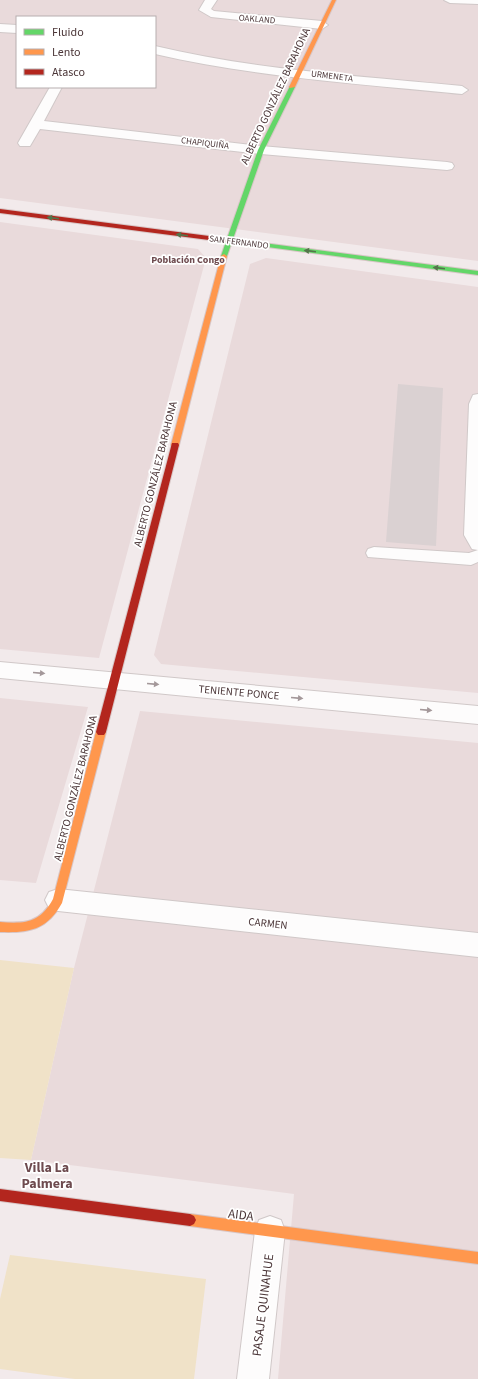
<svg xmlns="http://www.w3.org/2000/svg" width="478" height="1379" font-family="'Source Sans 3',sans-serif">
	<rect width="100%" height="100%" fill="#f2eaeb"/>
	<path fill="#e9dadb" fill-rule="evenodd" d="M0,0H478V261L0,198ZM17,17H155V87H17Z
		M0,222L198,249L206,258L99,658L0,649Z
		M266,258L478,287V693L161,664L154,655L250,264Z
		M0,698L88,707L36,883L0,880Z
		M140,711L478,743V1379H278L294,1194L31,1160L74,968Z"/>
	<path fill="#f0e2c8" d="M0,960L74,968L31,1160L0,1158Z
		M10,1255L206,1279L194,1379H75L0,1369V1299Z"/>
	<path fill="#dad1d2" d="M398,384L443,388L436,546L386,542Z"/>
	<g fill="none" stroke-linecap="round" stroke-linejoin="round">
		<g stroke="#d0c8c8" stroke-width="2">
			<path id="lane" d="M478,394V562L471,565L368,557L366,553L368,549L374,547L469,553L478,550L472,549L464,535L469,404L473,395Z"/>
		</g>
		<g stroke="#d0c8c8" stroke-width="2">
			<path id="street" d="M205,0H217L211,9L214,11L322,21L328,25L322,29L211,17L199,10Z
				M444,0H478V4L450,3Z
				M0,24L17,25V33L0,32Z
				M155,46C255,70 360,76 462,86L468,90L462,94C360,84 255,77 155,54Z
				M50,87H62L44,121L261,146L447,162L452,163L454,166L452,169L447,170L261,154L40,129L30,146H20L18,143Z
				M0,662L478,706V724L0,678Z
				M58,889L478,933V957L58,911L49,908L45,900L49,892Z
				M270,1216L281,1220L285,1231L269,1379H237L255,1231L259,1220Z"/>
		</g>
		<g stroke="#d8c6c6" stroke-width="2">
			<path id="fast" d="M290,86L295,87L264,150L227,256L222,257L221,256L258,150Z
				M240,240L478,271V275L238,243L237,242Z"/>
		</g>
		<g stroke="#d8c6c6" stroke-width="2">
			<path id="slow" d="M332,0H336L295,87L290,88L289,87Z
				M224,254L227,256L179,445L178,447H172L171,445L221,256Z
				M101,728L104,729L106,732L62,903C47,930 29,933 0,932V922C25,924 40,923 53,899L96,732L98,729Z
				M190,1214L478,1252V1264L190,1226L186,1224L184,1220L186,1216Z"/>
		</g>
		<g stroke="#d8c6c6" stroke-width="2">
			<path id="jam" d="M0,209L240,240L243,242L240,244L0,213Z
				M172,443H178L179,445L106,732L104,735H98L96,732Z
				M0,1189L190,1214L194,1216L196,1220L194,1224L190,1226L0,1201Z"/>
		</g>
		<use href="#lane" fill="#fdfcfc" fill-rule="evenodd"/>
		<use href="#street" fill="#fdfcfc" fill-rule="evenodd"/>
		<use href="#fast" fill="#63d668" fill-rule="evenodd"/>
		<use href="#slow" fill="#ff974d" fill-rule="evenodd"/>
		<use href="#jam" fill="#b3261e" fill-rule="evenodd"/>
	</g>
	<defs><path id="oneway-solid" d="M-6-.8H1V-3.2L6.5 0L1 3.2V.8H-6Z"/></defs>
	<g fill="#54754b">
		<use href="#oneway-solid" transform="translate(53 218) rotate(-173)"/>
		<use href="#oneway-solid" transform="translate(182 235) rotate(-173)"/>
		<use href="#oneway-solid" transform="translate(310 251) rotate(-173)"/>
		<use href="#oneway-solid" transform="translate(439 268) rotate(-173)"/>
	</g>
	<g fill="#a4989a">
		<use href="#oneway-solid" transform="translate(39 673) rotate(5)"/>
		<use href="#oneway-solid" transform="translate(153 684) rotate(5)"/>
		<use href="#oneway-solid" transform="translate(297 698) rotate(5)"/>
		<use href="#oneway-solid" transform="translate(426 710) rotate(5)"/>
	</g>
	<g text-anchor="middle" stroke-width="3.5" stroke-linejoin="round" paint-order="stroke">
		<g font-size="9" fill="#4a3537" stroke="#fff">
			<text transform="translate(257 19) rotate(5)" y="3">OAKLAND</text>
			<text transform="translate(332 76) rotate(7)" y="3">URMENETA</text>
			<text transform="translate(205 143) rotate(7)" y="3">CHAPIQUIÑA</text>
			<text transform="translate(239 242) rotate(7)" y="3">SAN FERNANDO</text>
		</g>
		<g font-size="10" font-weight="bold" fill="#6e4b4f" stroke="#fff">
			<text x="188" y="263">Población Congo</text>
		</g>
		<g font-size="11" fill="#4a3537" stroke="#fff">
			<text transform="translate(275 96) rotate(-65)" y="4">ALBERTO GONZÁLEZ BARAHONA</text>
			<text transform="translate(155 474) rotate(-76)" y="4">ALBERTO GONZÁLEZ BARAHONA</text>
			<text transform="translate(239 692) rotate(5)" y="4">TENIENTE PONCE</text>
			<text transform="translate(75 788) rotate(-76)" y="4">ALBERTO GONZÁLEZ BARAHONA</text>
			<text transform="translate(268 923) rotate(6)" y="4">CARMEN</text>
		</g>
		<g font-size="13" fill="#4a3537" stroke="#fff">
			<text transform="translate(241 1214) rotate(7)" y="5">AIDA</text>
			<text transform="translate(262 1305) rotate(-83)" y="5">PASAJE QUINAHUE</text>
		</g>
		<g font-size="14" font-weight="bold" fill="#6e4b4f" stroke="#fff">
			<text x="47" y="1172">Villa La<tspan x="47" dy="16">Palmera</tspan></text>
		</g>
	</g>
	<rect x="16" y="16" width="140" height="72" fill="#ffffff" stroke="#b7aeaf"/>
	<rect x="24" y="29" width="20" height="6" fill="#63d668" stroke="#b7aeaf"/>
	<text x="52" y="36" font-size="12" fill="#4a3537">Fluido</text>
	<rect x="24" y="49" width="20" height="6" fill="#ff974d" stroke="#b7aeaf"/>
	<text x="52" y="56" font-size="12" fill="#4a3537">Lento</text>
	<rect x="24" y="69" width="20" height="6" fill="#b3261e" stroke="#b7aeaf"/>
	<text x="52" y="76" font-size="12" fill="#4a3537">Atasco</text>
</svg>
